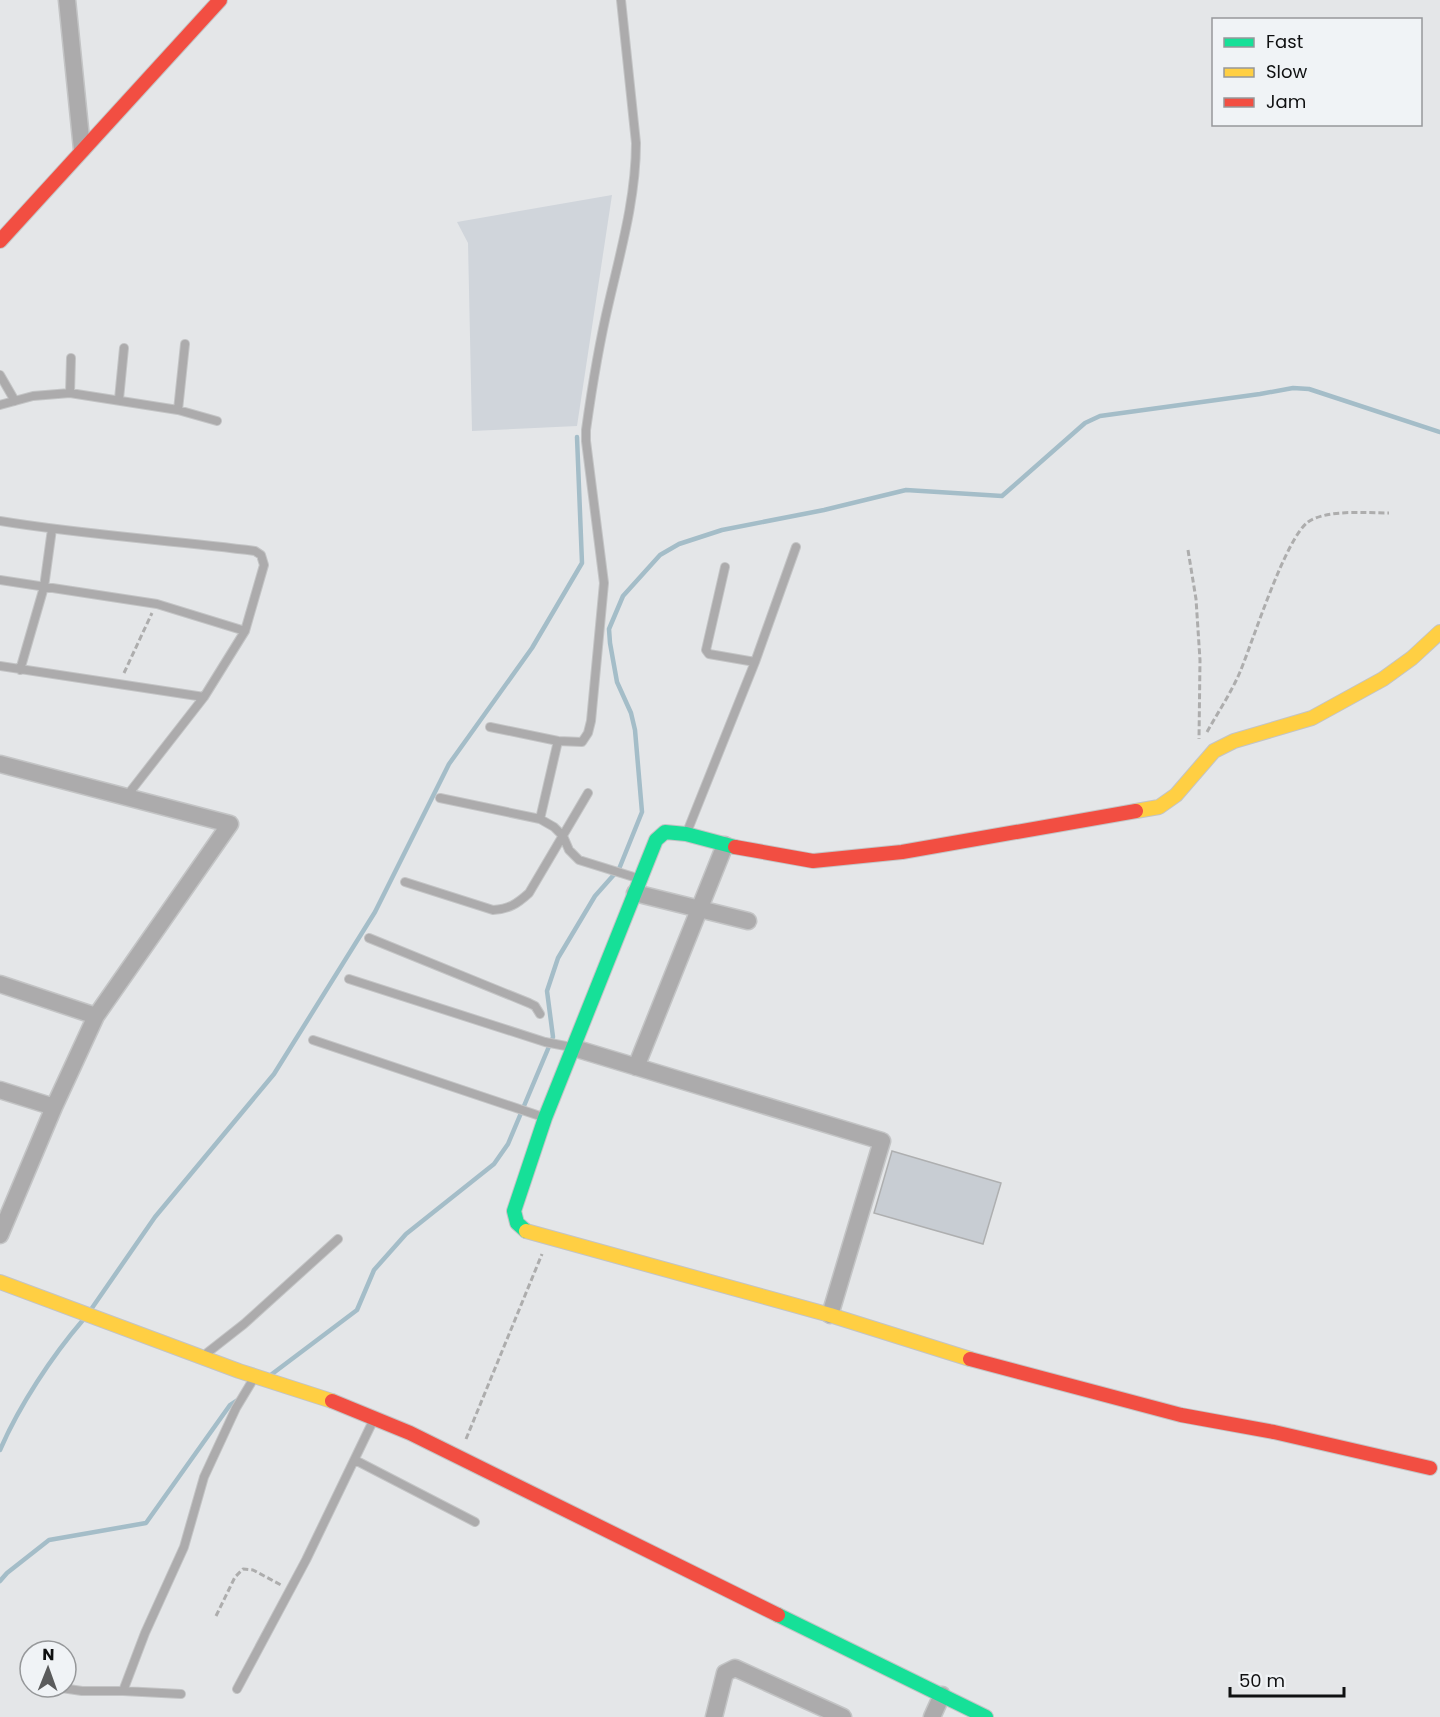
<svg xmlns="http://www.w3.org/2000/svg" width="1440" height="1717" font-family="Poppins,sans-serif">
	<rect width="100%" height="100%" fill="#e4e6e8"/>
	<path fill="#d0d5db" d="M612,195L577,426L472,431L468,243L457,222Z"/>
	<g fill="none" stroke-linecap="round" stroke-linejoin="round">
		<path stroke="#a4bdc8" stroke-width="4.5" d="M92,1308L155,1217L274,1074L375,912L449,764L532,648L582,563L577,437
			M272,1374L357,1310L374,1270L406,1234L494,1164L508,1144L553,1037L547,991L558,958L595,896L619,869L642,812L635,730L631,713L617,682L610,643L609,629L623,596L660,555L679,544L722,530L824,510L906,490L1002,496L1085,423L1100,416L1260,394L1293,388L1309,389L1440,432
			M0,1450C19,1406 52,1356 83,1320
			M0,1581L7,1573L49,1540L146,1523L230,1405L239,1399"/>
	</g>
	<path fill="#c8cdd3" stroke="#aeafb0" stroke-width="1.5" d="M892,1151L1001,1183L983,1244L874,1213Z"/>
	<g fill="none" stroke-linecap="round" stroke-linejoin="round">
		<g stroke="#c3c4c5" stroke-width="10">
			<path id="lane" d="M0,375L15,401
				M70,393L71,358
				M119,399L124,348
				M0,405L33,396L70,393L178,410L217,421
				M178,410L185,344
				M0,521C84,535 170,540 255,551L261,555L264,565L245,631L204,697L126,797
				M725,567L706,650L709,654L755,662
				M0,580L157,604L245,631
				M0,666L204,697
				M20,670L44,587L52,529
				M490,727L558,741L582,742L588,733L591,721L604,583L586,441V430C592,387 599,344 609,302C621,250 636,197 636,143L621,0
				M440,798L540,819L554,827L563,836L569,850L579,860L637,878
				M540,819L558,741
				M687,832L755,662L796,547
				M405,882L493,910C509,909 517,904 529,893L588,793
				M369,938L529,1003L535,1006L540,1014
				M349,979L545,1042L571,1047
				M313,1040L543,1117
				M207,1353L244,1324L338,1239
				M355,1460L475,1522
				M55,1687L82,1691H123L145,1633L184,1547L204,1477L236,1408L254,1378
				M237,1689L306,1560L373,1421
				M123,1691L181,1694"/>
		</g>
		<g stroke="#c3c4c5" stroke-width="19">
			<path id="street" d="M67,0L82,149
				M0,764L230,824L96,1016L54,1107L0,1235
				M635,893L748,921
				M0,984L96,1016
				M574,1048L882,1141L830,1315
				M636,1067L725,845
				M0,1090L54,1107
				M714,1717L725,1673L735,1668L843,1717
				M932,1717L942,1695"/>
		</g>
		<g stroke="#c3c4c5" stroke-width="16">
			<path id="fast" d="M526,1231L517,1223L514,1211L545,1118L656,840L665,832L686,834L735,847
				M778,1615L986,1717"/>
		</g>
		<g stroke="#c3c4c5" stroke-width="16">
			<path id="slow" d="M1136,811L1159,807L1176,795L1214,751L1234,741L1312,718L1383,679L1412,658L1440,632
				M526,1231L830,1315L970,1359
				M0,1282L239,1371L332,1401"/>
		</g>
		<g stroke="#c3c4c5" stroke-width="16">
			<path id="jam" d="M0,241L220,0
				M735,847L813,861L902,852L1136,811
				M970,1359L1181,1415L1274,1432L1430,1468
				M332,1401L410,1433L778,1615"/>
		</g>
		<path stroke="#adadad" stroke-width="3" stroke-dasharray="6 3" stroke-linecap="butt" d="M1188,550L1196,599L1200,660L1199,739
			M124,673L152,613
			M1207,732C1218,712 1231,693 1240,672C1253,641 1285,539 1308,522C1327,509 1367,513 1389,513
			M466,1439L542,1254
			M216,1616L235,1577L243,1569L253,1570L281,1585"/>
		<use href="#lane" stroke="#acabac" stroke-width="8"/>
		<use href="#street" stroke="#acabac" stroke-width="16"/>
		<use href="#fast" stroke="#16e098" stroke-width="14"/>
		<use href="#slow" stroke="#ffcf43" stroke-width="14"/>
		<use href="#jam" stroke="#f24e42" stroke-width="14"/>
	</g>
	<rect x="1212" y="18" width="210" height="108" fill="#f0f3f6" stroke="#96989a" stroke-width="1.5"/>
	<rect x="1224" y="38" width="30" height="9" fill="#16e098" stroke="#96989a" stroke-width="1.5"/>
	<text x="1266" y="48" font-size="18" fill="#0f1011">Fast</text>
	<rect x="1224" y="68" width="30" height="9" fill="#ffcf43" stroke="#96989a" stroke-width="1.5"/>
	<text x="1266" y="78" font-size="18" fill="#0f1011">Slow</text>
	<rect x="1224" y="98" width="30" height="9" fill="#f24e42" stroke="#96989a" stroke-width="1.5"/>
	<text x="1266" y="108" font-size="18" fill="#0f1011">Jam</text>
	<g transform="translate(48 1669) rotate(1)"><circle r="28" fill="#f0f3f6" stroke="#96989a" stroke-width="1.5"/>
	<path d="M0-4.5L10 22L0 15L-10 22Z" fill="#5a5b5c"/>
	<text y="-9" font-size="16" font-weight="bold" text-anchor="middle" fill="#0f1011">N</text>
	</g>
	<path d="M1230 1687v9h114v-9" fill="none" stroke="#0f1011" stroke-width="3"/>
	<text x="1239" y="1687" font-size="18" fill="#0f1011" stroke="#f0f3f6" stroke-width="4.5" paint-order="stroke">50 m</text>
</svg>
